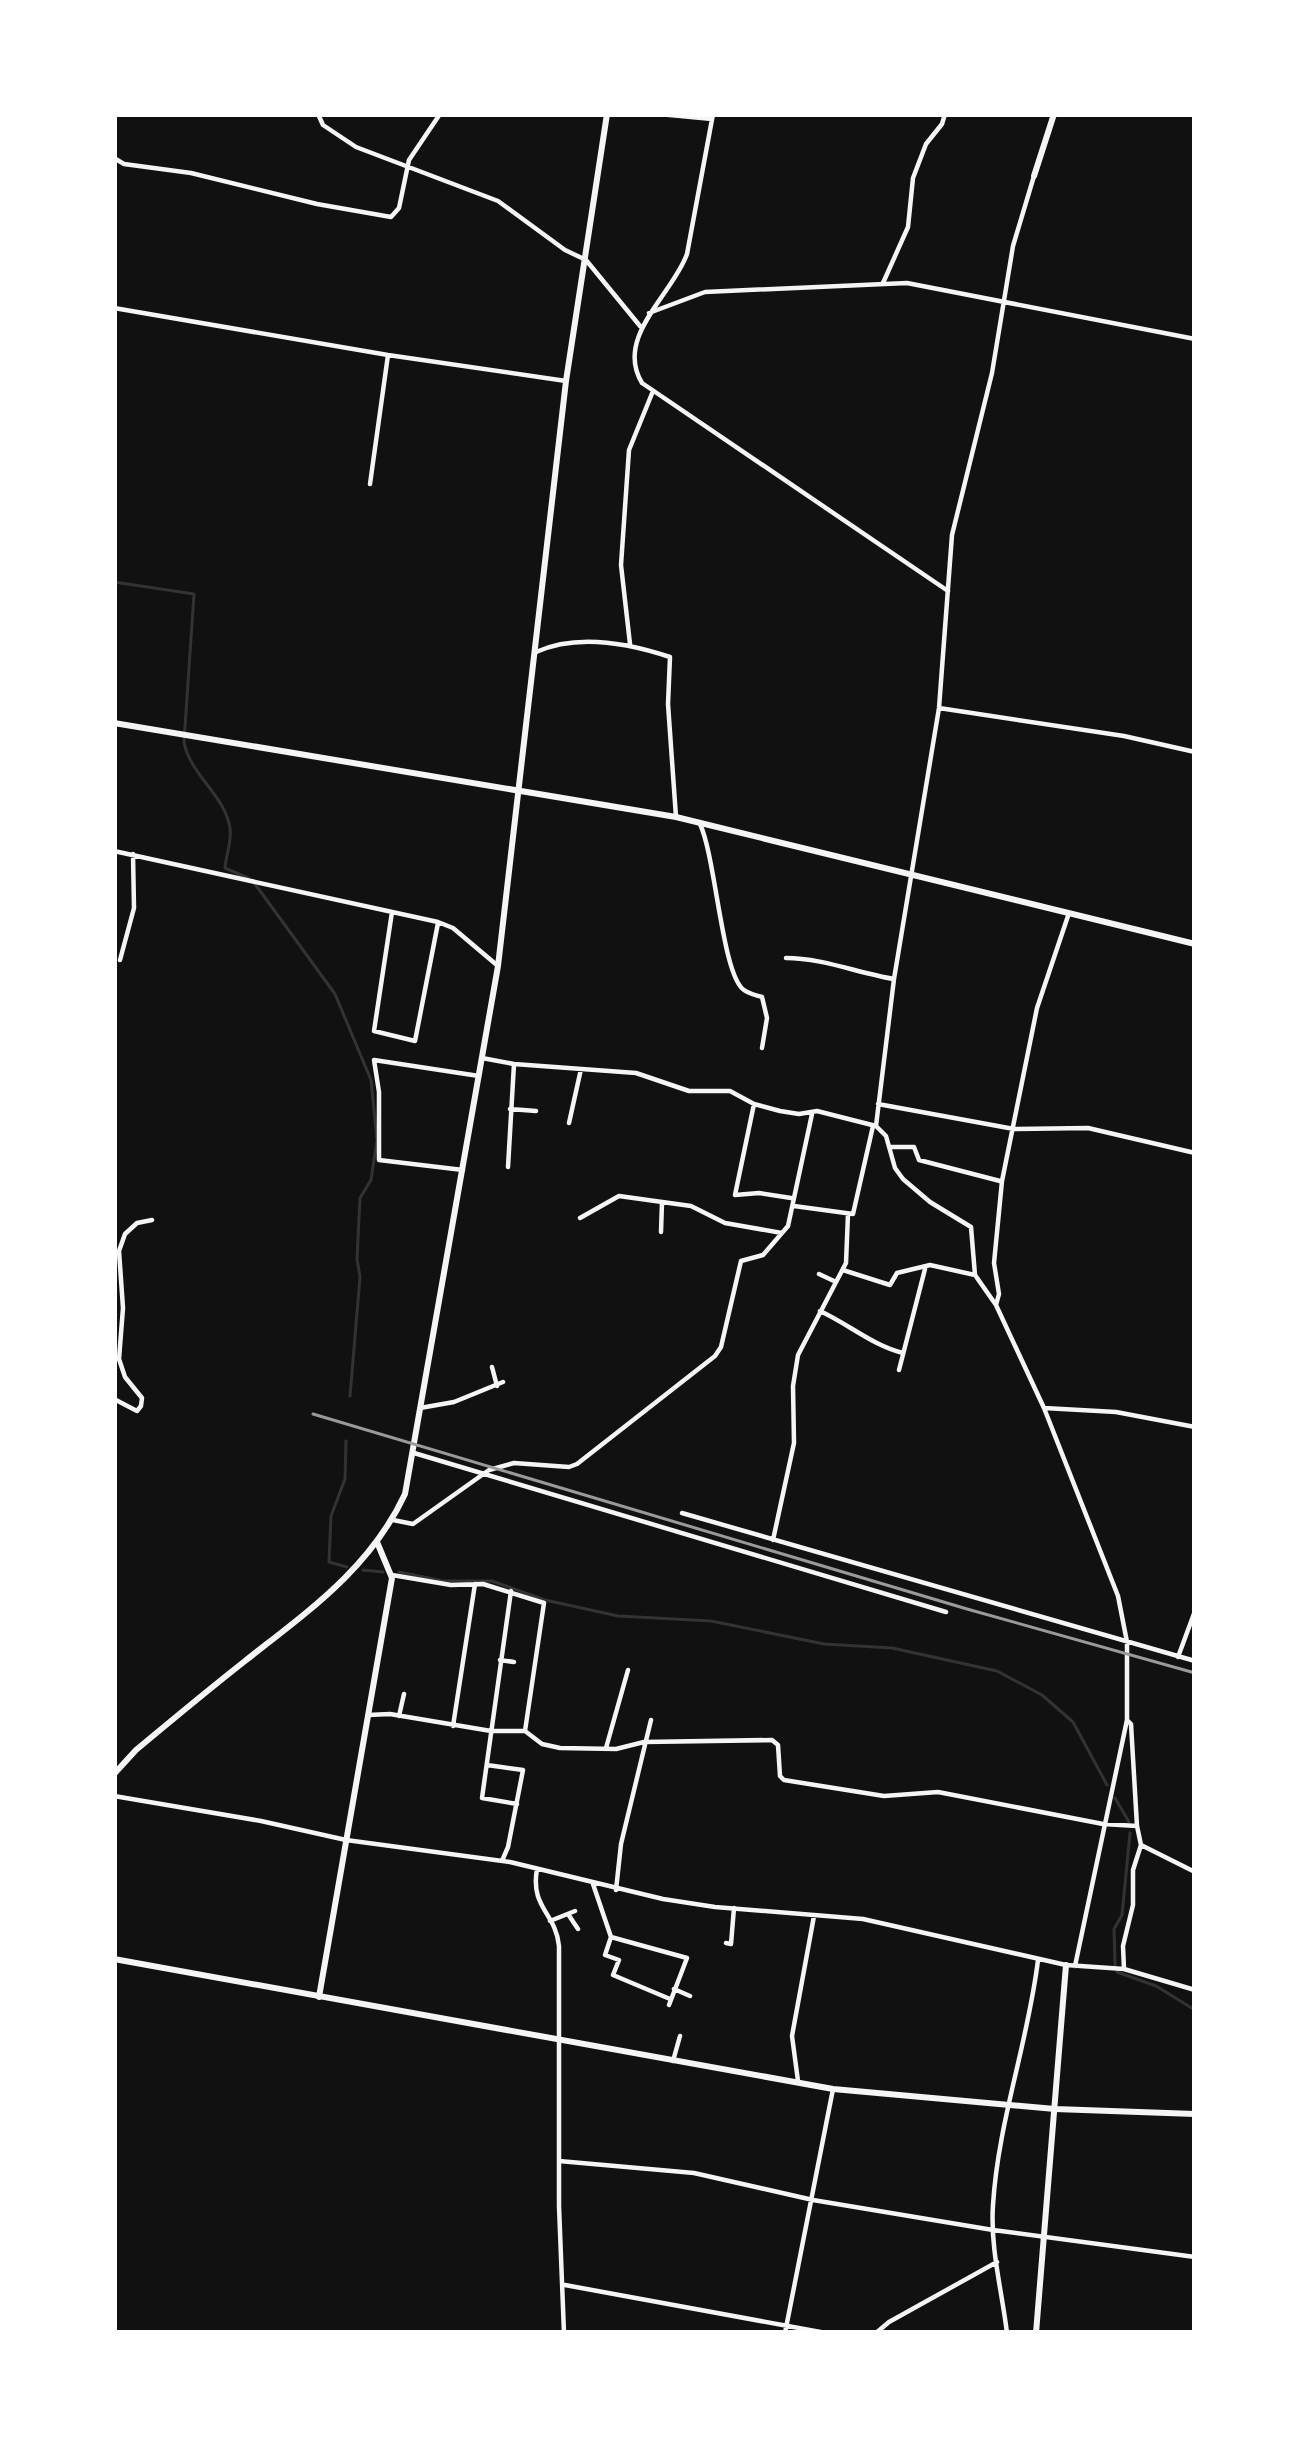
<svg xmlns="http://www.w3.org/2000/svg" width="1309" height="2447" font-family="'Nunito Sans',sans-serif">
	<rect width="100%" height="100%" fill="#111"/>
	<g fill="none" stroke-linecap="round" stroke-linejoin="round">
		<path stroke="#333" stroke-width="3" d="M114,582L194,594L184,742C190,775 225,795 230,828C232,841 226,855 225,868L248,878
			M255,884L335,994L371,1080L377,1140L371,1180L360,1198L357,1259L360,1277L350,1396
			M346,1441L345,1479L331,1516L329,1562L347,1567
			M363,1570L383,1572
			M399,1572L443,1581H492L545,1600L618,1616L711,1621L824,1644L892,1648L997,1671L1042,1695L1073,1722L1107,1785
			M1115,1798L1129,1822
			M1115,1965L1114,1929L1122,1915L1130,1833
			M1117,1972L1156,1986L1195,2010"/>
		<path stroke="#f5f5f5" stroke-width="4.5" d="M318,114L323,125L356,147L498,201L565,250L586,260L640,326
			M659,114L712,119
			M713,114L687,254C673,294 614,337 642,383L948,591
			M114,158L124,164L191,173L317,204L391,217L399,208L409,160L440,114
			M883,283L908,227L913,178L926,144L942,124L945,114
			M114,308L388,355L566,381
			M649,313L705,292L907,283L1195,339
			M370,484L388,355
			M630,644L621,565L629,450L653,391
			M536,652C578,633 628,643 670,657L668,704L676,817
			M939,708L1124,736L1195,752
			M700,824C716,858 722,975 744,990C749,994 756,995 762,997L767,1018L762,1048
			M114,851L438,922L453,928L498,966
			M392,912L374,1031L415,1041L438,923
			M786,958C822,958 858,973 894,979
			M120,960L134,908L133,854
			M482,1058L514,1064L636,1073L689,1091H730L754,1104L780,1111L799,1114L817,1111L876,1126L886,1136L895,1168L903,1179L930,1202L971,1227L975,1275L996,1305L1044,1408L1118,1596L1127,1642V1720L1075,1966
			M754,1104L735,1195L759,1193L791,1198
			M878,1104L1014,1129L1088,1128L1195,1153
			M510,1109L536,1111
			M569,1123L581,1069
			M876,1126L894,979L939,708L952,535L992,373L1013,246L1034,176
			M890,1147H914L919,1160L1000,1181
			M508,1167L514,1064
			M463,1170L379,1160V1092L374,1060L479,1076
			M794,1206L853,1214L873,1126
			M580,1218L619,1196L691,1206L725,1223L782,1233
			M661,1232L662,1202
			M843,1270L890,1285L897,1273L930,1265L975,1275
			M819,1274L836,1282
			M996,1305L999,1294L994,1263L1002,1181L1037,1008L1069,913
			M820,1311C850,1325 872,1345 903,1353
			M492,1367L497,1386
			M899,1370L925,1269
			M114,1399L137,1411L141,1406L142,1398L125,1377L119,1359L123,1308L119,1251L125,1234L137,1223L152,1220
			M420,1408L454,1402L503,1382
			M1044,1408L1116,1412L1195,1427
			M414,1453L946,1612
			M682,1513L1195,1661
			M393,1520L413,1524L489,1470L514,1463L569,1467L577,1464L715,1356L721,1347L741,1261L763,1255L788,1226L812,1114
			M773,1540L794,1443L793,1386L798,1355L846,1263L848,1214
			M392,1575L451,1585L483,1584L544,1603L525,1731
			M511,1591L482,1798L517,1804
			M1178,1657L1195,1611
			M500,1660L514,1662
			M368,1715L390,1714L491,1731H525L542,1744L560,1748L616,1749L644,1742L772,1740L778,1745L780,1776L784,1780L884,1796L938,1792L1103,1824L1137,1826L1141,1845L1133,1870V1905L1123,1946L1124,1969
			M399,1716L404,1694
			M1127,1720L1131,1724L1137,1826
			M453,1726L475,1584
			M606,1748L628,1670
			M487,1765L523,1770L508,1847L502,1861
			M114,1796L261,1821L346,1840L510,1862L663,1899L715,1907L863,1919L1066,1965L1124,1969L1195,1990
			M1141,1845L1195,1872
			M537,1869C530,1908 556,1913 559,1946V2206L564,2333
			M593,1884L611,1937L605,1955L619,1960L613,1975L670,1999
			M616,1890L621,1844L651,1720
			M568,1914L578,1929
			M550,1921L575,1911
			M611,1937L687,1958L669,2005
			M726,1943L731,1944L734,1908
			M674,1989L690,1996
			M673,2061L680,2036
			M798,2081L792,2036L814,1916
			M559,2161L694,2173L813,2200L993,2230L1195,2257
			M565,2285L826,2333
			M785,2333L833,2089
			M876,2333L889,2322L997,2262
			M1007,2333C1002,2291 990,2248 993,2205C998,2122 1028,2043 1038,1960"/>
		<path stroke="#f5f5f5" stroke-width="6" d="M1034,176L1054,114
			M114,723L676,817L1195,944
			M114,1774L136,1750C172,1720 208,1690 245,1661C307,1612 370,1569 405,1494L498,966L566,381L607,114
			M319,1997L392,1578L377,1542
			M1036,2333L1066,1965"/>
		<path stroke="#f5f5f5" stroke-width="6" d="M114,1959L833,2089L1055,2109L1195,2114"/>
		<path stroke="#9a9a9a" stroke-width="3" d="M313,1414L967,1609L1195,1673"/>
	</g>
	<rect width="1309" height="2447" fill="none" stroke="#ffffff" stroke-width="234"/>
</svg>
